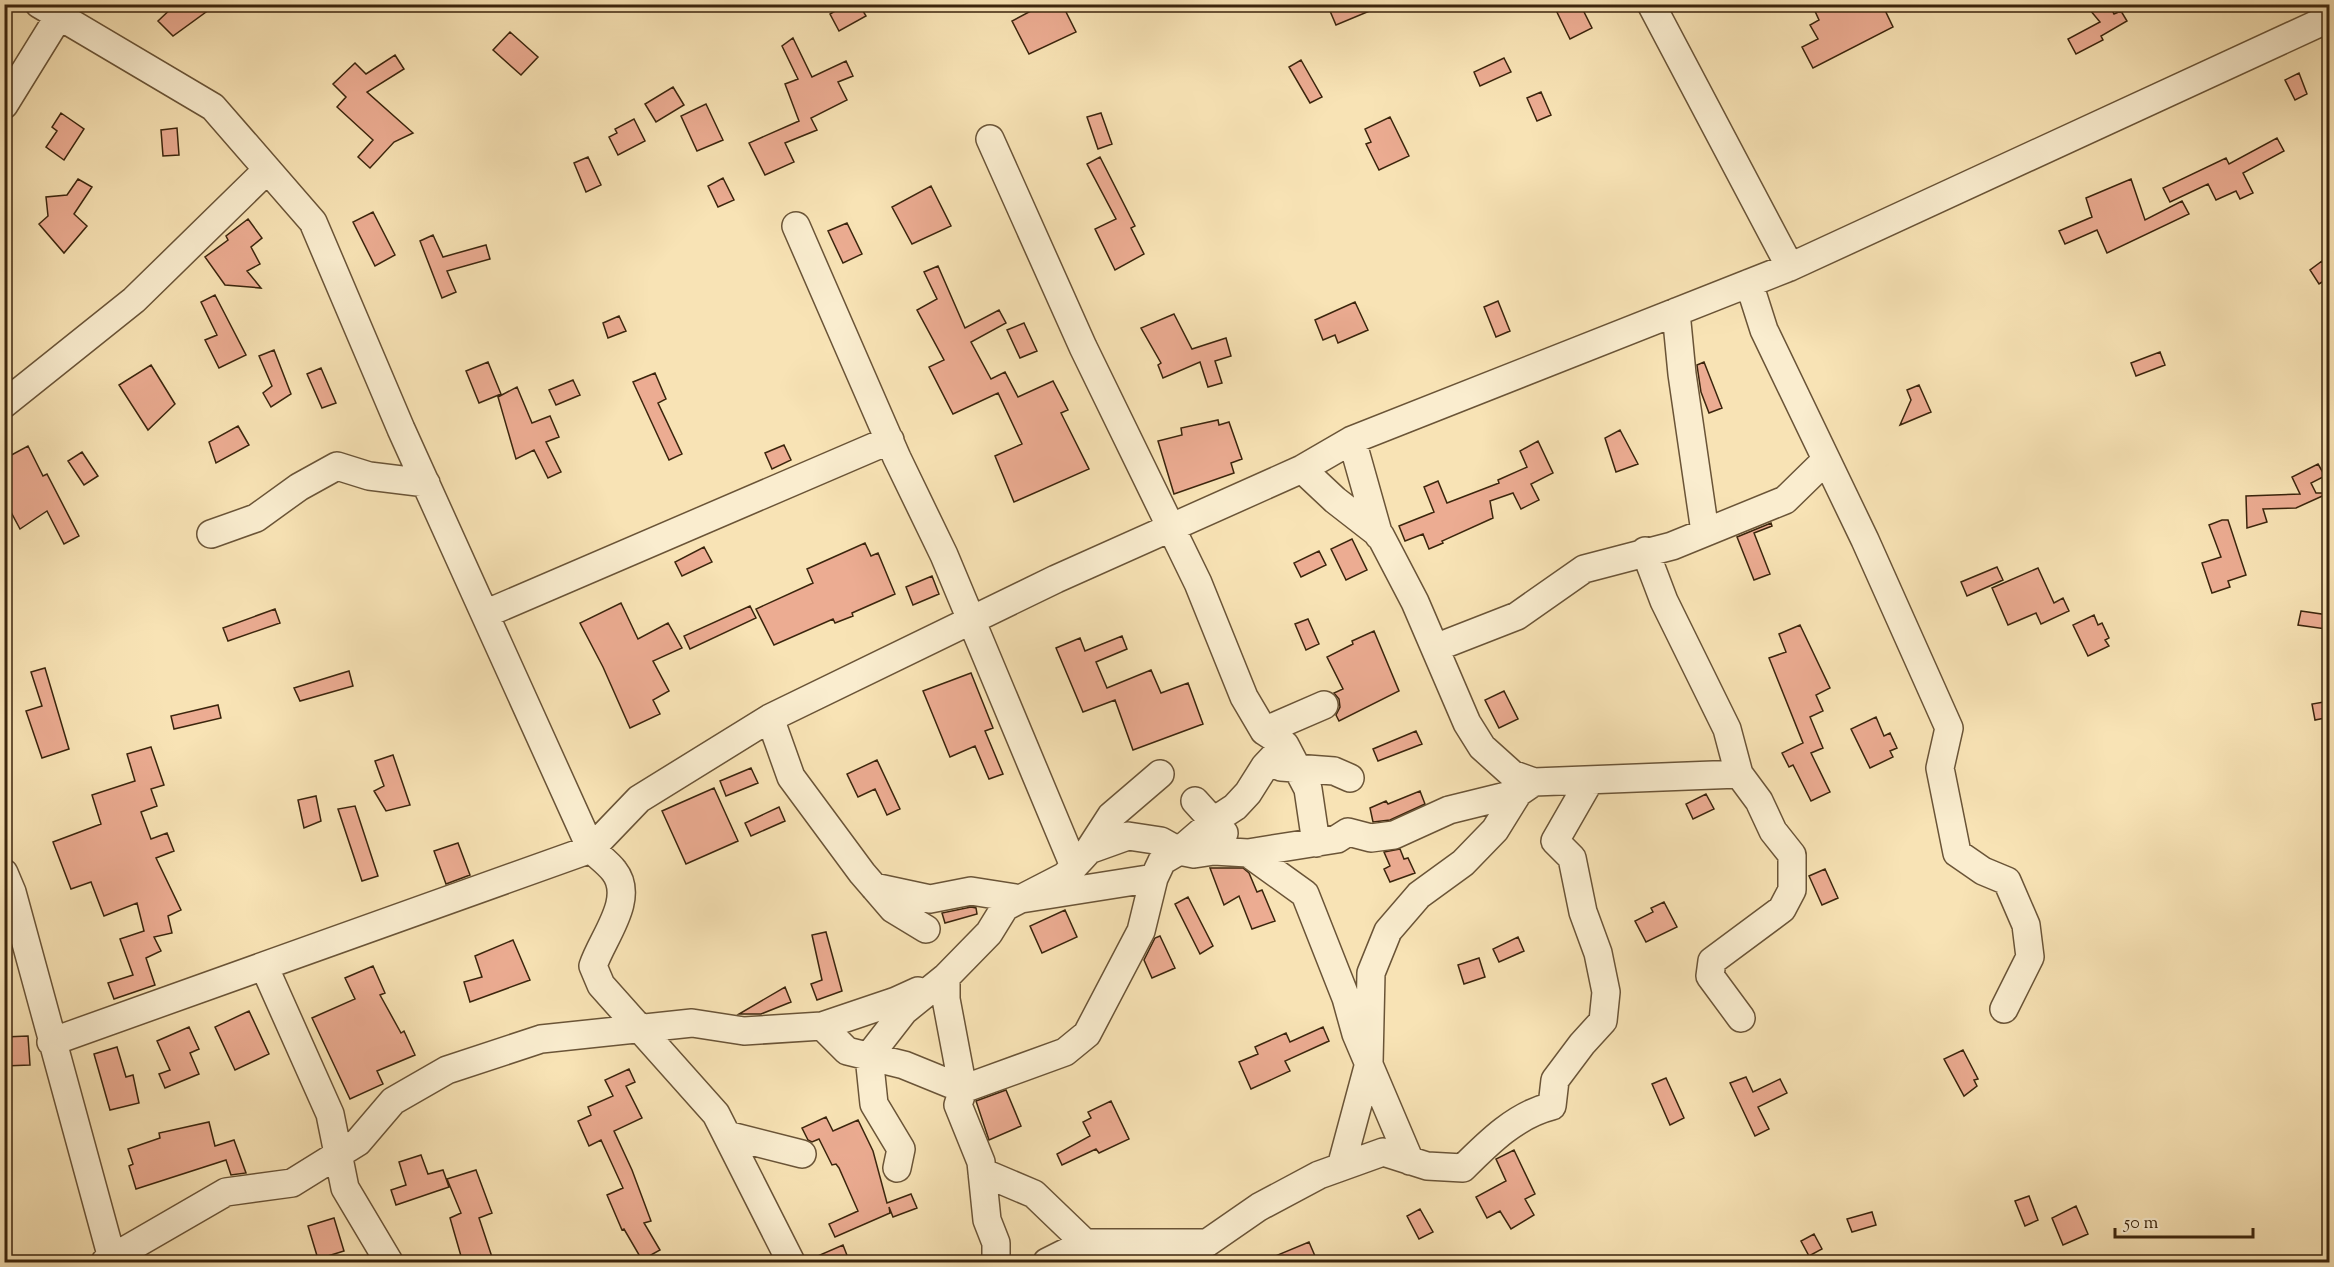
<svg xmlns="http://www.w3.org/2000/svg" width="2334" height="1267" font-family="'Sorts Mill Goudy',serif">
	<rect width="100%" height="100%" fill="#f8e3b5"/>
	<filter id="stains"><feTurbulence type="fractalNoise" baseFrequency=".00333" numOctaves="4"/><feColorMatrix values="0 0 0 0 .2 0 0 0 0 .09 0 0 0 0 .02 0 0 0 .5 -.17"/></filter>
	<radialGradient id="worn" r=".72"><stop offset=".6" stop-color="#630" stop-opacity="0"/><stop offset="1" stop-color="#630" stop-opacity=".3"/></radialGradient>
	<path fill="#ecac92" stroke="#3b250d" stroke-width="1.5" d="M176,4H217L173,36L158,21Z
		M847,4H859L866,16L839,31L830,14Z
		M1044,4H1062L1076,32L1029,54L1012,21Z
		M1327,4H1384V5L1336,25Z
		M1553,4H1580L1592,28L1570,39Z
		M1822,4H1882L1893,27L1813,68L1802,47L1818,39L1810,25L1819,20L1814,9Z
		M2085,4H2109L2114,14L2121,11L2127,21L2101,36L2103,40L2076,54L2068,39L2100,22Z
		M510,32L538,57L521,75L493,50Z
		M793,38L812,77L846,61L853,76L838,82L847,100L811,118L817,130L785,143L794,162L765,175L749,143L799,121L785,84L798,79L782,46Z
		M395,55L404,69L367,92L413,133L394,142L370,168L358,157L373,140L337,107L346,97L333,84L355,63L366,74Z
		M1504,58L1511,72L1480,86L1474,72Z
		M1301,60L1322,97L1310,103L1289,67Z
		M2299,73L2307,94L2295,100L2285,80Z
		M673,87L684,105L656,122L645,104Z
		M1541,92L1551,115L1537,121L1527,98Z
		M706,104L723,140L697,151L681,116Z
		M61,113L84,129L64,160L46,147L57,131L52,127Z
		M1101,113L1112,144L1098,149L1087,117Z
		M1390,117L1409,156L1379,170L1366,144L1371,142L1365,129Z
		M634,119L645,141L618,155L609,137L617,133L615,129Z
		M177,128L179,155L163,156L161,130Z
		M2277,138L2284,151L2243,173L2253,193L2240,199L2236,191L2216,200L2208,184L2170,202L2163,188L2226,158L2229,164Z
		M588,157L601,185L586,192L574,163Z
		M1100,157L1135,226L1131,228L1144,254L1115,270L1095,229L1116,219L1087,164Z
		M723,178L734,200L718,207L708,186Z
		M78,179L92,187L74,214L87,226L64,253L39,224L48,216L46,197L67,195Z
		M2131,179L2145,220L2182,201L2189,214L2107,253L2097,230L2065,244L2059,231L2092,217L2086,198Z
		M931,186L951,226L912,244L892,207Z
		M373,212L395,255L375,266L353,222Z
		M248,219L262,238L251,247L260,264L247,271L261,288L225,285L205,257L228,240L226,236Z
		M847,223L862,254L843,263L828,231Z
		M433,235L443,257L486,245L490,259L447,271L456,292L442,298L420,241Z
		M2322,261L2330,272V277L2319,284L2310,270Z
		M938,266L965,328L999,310L1006,323L971,342L991,379L1005,372L1018,397L1053,381L1068,410L1061,413L1089,469L1014,502L995,456L1022,444L998,393L953,414L929,367L944,360L917,310L937,299L924,272Z
		M215,295L246,355L219,368L205,340L217,335L201,302Z
		M1498,301L1510,331L1496,337L1484,307Z
		M1355,302L1368,330L1338,343L1335,335L1323,340L1315,320Z
		M1174,314L1192,349L1226,338L1231,356L1215,361L1222,383L1208,387L1200,362L1163,378L1158,365L1161,363L1141,328Z
		M619,316L626,331L608,338L603,323Z
		M1024,323L1037,351L1020,358L1007,330Z
		M274,350L291,394L271,407L263,393L272,386L259,356Z
		M2160,352L2165,365L2136,376L2131,363Z
		M488,362L501,394L479,403L466,371Z
		M1704,362L1722,408L1709,413L1701,392L1698,372L1697,365Z
		M151,365L175,404L148,430L119,385Z
		M321,368L336,403L322,408L307,374Z
		M655,373L666,399L658,403L682,454L669,460L633,382Z
		M573,380L580,395L556,405L549,390Z
		M1919,385L1931,412L1900,425L1911,400L1907,390Z
		M517,387L532,423L550,416L559,437L546,442L561,472L548,478L534,450L516,459L498,397Z
		M1218,420L1219,425L1229,422L1242,459L1231,463L1234,473L1174,494L1158,441L1182,435L1181,428Z
		M238,426L249,445L216,463L209,442Z
		M1620,430L1638,464L1616,472L1605,438Z
		M1538,441L1553,473L1531,484L1539,500L1521,509L1513,493L1490,501L1493,518L1442,541L1443,543L1429,549L1423,534L1405,541L1399,526L1434,512L1424,487L1438,481L1447,503L1499,483L1498,480L1527,467L1520,451Z
		M784,445L791,460L772,469L765,453Z
		M28,446L43,476L47,474L79,536L64,544L47,511L20,529L4,499V459Z
		M82,452L98,476L84,485L68,461Z
		M2318,464L2325,476L2311,483L2316,493H2329L2296,508L2263,509L2267,522L2247,528L2246,496L2300,494L2292,477Z
		M2222,520H2228L2246,575L2228,581L2230,587L2212,593L2202,563L2221,557L2209,525Z
		M1771,523L1772,526L1754,533L1770,574L1754,580L1737,537Z
		M1352,539L1367,570L1346,580L1331,549Z
		M865,543L871,556L878,553L895,594L852,613L853,616L835,623L833,619L774,645L756,609L813,583L807,569Z
		M704,547L712,562L682,576L675,562Z
		M1319,551L1326,565L1301,577L1294,563Z
		M1997,567L2003,580L1967,596L1961,582Z
		M2038,568L2054,603L2063,598L2069,611L2041,624L2036,613L2008,625L1992,588Z
		M932,576L939,594L913,605L906,587Z
		M621,603L638,639L668,623L682,648L653,661L669,691L653,700L660,714L630,728L603,667L580,623Z
		M750,606L756,618L690,649L684,636Z
		M275,609L280,623L228,641L223,628Z
		M2301,611L2328,615L2326,629L2298,625Z
		M2094,615L2098,625L2102,623L2109,638L2105,640L2109,646L2088,656L2073,625Z
		M1308,619L1319,644L1306,650L1295,624Z
		M1800,625L1830,688L1816,695L1823,711L1810,717L1823,748L1811,753L1830,792L1811,801L1793,765L1789,767L1782,753L1803,743L1769,658L1786,652L1779,634Z
		M1374,631L1399,691L1339,721L1336,715L1340,707L1339,699L1334,693L1343,689L1327,657L1353,644L1352,641Z
		M1122,636L1127,649L1096,662L1107,688L1151,670L1161,693L1188,683L1203,724L1133,750L1115,700L1083,712L1056,648L1080,638L1085,651Z
		M45,668L69,749L42,758L26,711L42,706L31,672Z
		M349,671L353,686L300,701L294,688Z
		M971,673L993,728L985,731L1003,774L989,779L975,746L950,757L923,691Z
		M1504,691L1518,719L1499,728L1485,700Z
		M2330,701V717L2315,720L2312,704Z
		M218,705L221,718L174,729L171,716Z
		M1876,717L1884,736L1890,733L1897,748L1890,751L1893,757L1870,768L1851,729Z
		M1416,731L1422,744L1378,761L1373,749Z
		M151,747L164,785L151,789L157,806L141,812L151,839L167,833L174,851L156,858L181,910L168,916L172,933L154,937L161,951L146,958L155,985L114,999L108,983L133,975L120,939L144,931L137,903L104,916L91,882L71,889L53,842L101,824L92,795L135,781L127,754Z
		M393,755L410,805L386,811L374,791L384,786L375,761Z
		M877,760L900,809L887,815L875,789L858,797L847,774Z
		M751,768L758,783L726,796L720,781Z
		M714,788L738,841L686,864L662,811Z
		M1420,791L1425,804L1390,820L1373,822L1370,808L1386,801L1388,804Z
		M1706,794L1714,809L1693,819L1686,804Z
		M316,796L321,821L304,828L298,800Z
		M355,806L378,876L362,881L338,809Z
		M779,807L785,821L751,836L745,823Z
		M458,843L470,875L446,884L434,851Z
		M1400,849L1404,859L1408,858L1415,873L1390,882L1384,869L1390,866L1384,852Z
		M1210,868H1243L1249,873L1257,892L1262,890L1275,921L1252,929L1239,896L1224,905Z
		M1825,869L1838,898L1822,905L1809,876Z
		M1188,897L1213,946L1200,954L1175,904Z
		M1664,902L1677,927L1646,942L1635,921L1653,912L1651,908Z
		M971,907L976,908L977,914L945,923L942,913Z
		M1065,910L1077,937L1042,953L1030,926Z
		M826,932L842,991L817,1000L811,984L822,980L812,935Z
		M1160,936L1175,968L1152,978L1144,960L1155,938Z
		M1518,937L1524,951L1499,962L1493,949Z
		M513,940L530,980L470,1002L464,982L482,977L475,956Z
		M1479,958L1485,977L1464,984L1458,965Z
		M373,966L385,993L380,995L401,1033L404,1031L415,1055L377,1071L383,1084L350,1099L312,1018L355,999L345,978Z
		M785,987L791,1002L761,1014H739Z
		M249,1011L269,1054L235,1070L215,1027Z
		M189,1027L199,1049L190,1053L199,1074L165,1088L159,1074L170,1070L157,1041Z
		M1323,1027L1329,1041L1285,1061L1290,1071L1251,1089L1239,1062L1258,1054L1255,1047L1286,1033L1290,1042Z
		M28,1036L30,1065L4,1066V1037Z
		M117,1047L126,1077L133,1075L139,1103L110,1110L94,1054Z
		M1963,1050L1978,1079L1974,1080L1977,1086L1964,1096L1944,1059Z
		M629,1069L635,1082L626,1086L642,1118L614,1131L632,1170L651,1221L644,1223L660,1250L642,1260L624,1229L622,1230L607,1195L623,1188L601,1140L589,1146L578,1121L591,1115L588,1107L613,1096L605,1080Z
		M1746,1077L1753,1092L1780,1079L1787,1093L1758,1107L1769,1129L1755,1136L1730,1083Z
		M1666,1078L1684,1118L1670,1125L1652,1084Z
		M1006,1090L1021,1126L989,1140L976,1101Z
		M1111,1101L1129,1139L1099,1153L1096,1149L1062,1165L1057,1154L1090,1136L1083,1122L1091,1118L1088,1112Z
		M826,1117L833,1131L858,1120L873,1151L887,1203L911,1194L917,1208L893,1217L889,1207L890,1213L835,1237L829,1224L858,1211L839,1168L836,1164L832,1165L819,1139L812,1142L808,1140L802,1128Z
		M209,1122L215,1146L234,1140L246,1173L231,1175L226,1160L136,1189L129,1166L133,1164L128,1149L160,1138L159,1133Z
		M1514,1150L1535,1194L1525,1199L1534,1215L1511,1229L1500,1211L1487,1218L1476,1197L1506,1181L1496,1159Z
		M421,1155L428,1174L443,1170L449,1187L396,1205L391,1190L406,1185L399,1162Z
		M476,1170L492,1213L479,1218L494,1263H463L450,1218L461,1213L447,1179Z
		M2029,1196L2038,1220L2025,1226L2015,1201Z
		M2076,1206L2088,1234L2063,1245L2052,1218Z
		M1420,1209L1433,1232L1419,1239L1407,1216Z
		M1872,1212L1876,1225L1852,1232L1847,1219Z
		M334,1218L344,1251L318,1259L308,1226Z
		M1814,1234L1822,1249L1809,1256L1801,1241Z
		M1309,1242L1318,1263H1261V1262Z
		M843,1245L850,1263H807L806,1261Z"/>
	<g fill="none" stroke-linecap="round" stroke-linejoin="round">
		<g stroke="#6a5437" stroke-width="30">
			<path id="minor" d="M39,4L213,107L313,222L401,429L591,849C598,856 608,863 614,871C636,899 602,938 593,966L601,985L716,1114L791,1262
				M1651,4L1790,267
				M4,105L59,16
				M990,139L1083,347L1198,583L1244,697L1264,731L1285,745L1308,789L1316,843
				M796,226L897,458L944,555L1074,866
				M1749,283L1764,330L1865,540L1949,728L1940,768L1957,853L1983,871L2007,881L2026,925L2030,957L2004,1009
				M1676,312L1682,374L1705,532
				M4,404L134,300L267,170
				M1352,440L1379,536
				M1302,469L1335,500L1380,535L1415,602L1467,723L1482,747L1512,774L1534,782L1739,774
				M211,534L256,518L299,487L337,466L369,476L426,483
				M1645,551L1664,601L1727,729L1739,774L1759,801L1773,831L1792,855V890L1782,909L1712,961L1710,976L1741,1018
				M485,614L890,440
				M1435,648L1517,616L1584,569L1672,546L1785,500L1825,461
				M770,718L791,777L862,873L893,909L926,929
				M1264,731L1324,705
				M1281,767L1334,771L1350,778
				M1195,801L1224,833
				M1089,850L1128,836L1161,841L1179,851L1194,854L1214,851L1248,853L1337,839L1348,832L1371,838L1394,835L1449,810L1518,793L1534,782
				M1248,853L1305,894L1346,998L1356,1034L1410,1161
				M4,873L12,892L113,1262
				M874,887L930,899L971,891L1021,899L1154,878
				M264,966L330,1114L345,1188L389,1262
				M822,1026L896,1001L918,991
				M51,1042L591,849L639,799L770,718L1056,579L1302,469L1352,440L1790,267L2330,18
				M727,1135L802,1154
				M1341,1167L1369,1063L1371,973L1388,931L1419,895L1463,863L1495,830L1518,793
				M897,1168L901,1149L874,1104L869,1056L904,1011L946,977
				M982,1172L1034,1194L1085,1243
				M105,1262L226,1192L292,1183L358,1142L393,1101L447,1070L541,1039L692,1023L744,1031L822,1026L847,1051L904,1065L963,1089L1065,1052L1087,1034L1141,931L1154,878L1162,861L1179,851L1215,820L1235,807L1248,793L1265,766L1285,745
				M996,1262V1243L987,1220L981,1162L958,1105L963,1089L946,999V977L989,933L1005,907L1065,876L1089,850L1111,816L1160,774
				M1047,1262L1085,1243H1207L1259,1207L1319,1175L1383,1152L1427,1166L1463,1168C1489,1142 1516,1115 1552,1106L1555,1080L1582,1044L1603,1021L1606,992L1598,953L1583,912L1572,858L1555,841L1590,780"/>
		</g>
		<use href="#minor" stroke="#faedcf" stroke-width="27"/>
	</g>
	<rect width="2334" height="1267" fill="none" stroke="#f8e3b5" stroke-width="24"/>
	<rect x="6" y="6" width="2322" height="1255" fill="none" stroke="#3b250d" stroke-width="3"/>
	<rect x="12" y="12" width="2310" height="1243" fill="none" stroke="#3b250d" stroke-width="1.5"/>
	<path d="M2115 1228v9h138v-9" fill="none" stroke="#3b250d" stroke-width="3"/>
	<text x="2124" y="1228" font-size="18" fill="#3b250d" stroke="#faedcf" stroke-width="4.5" paint-order="stroke">50 m</text>
	<rect width="100%" height="100%" filter="url(#stains)"/>
	<rect width="100%" height="100%" fill="url(#worn)"/>
</svg>
